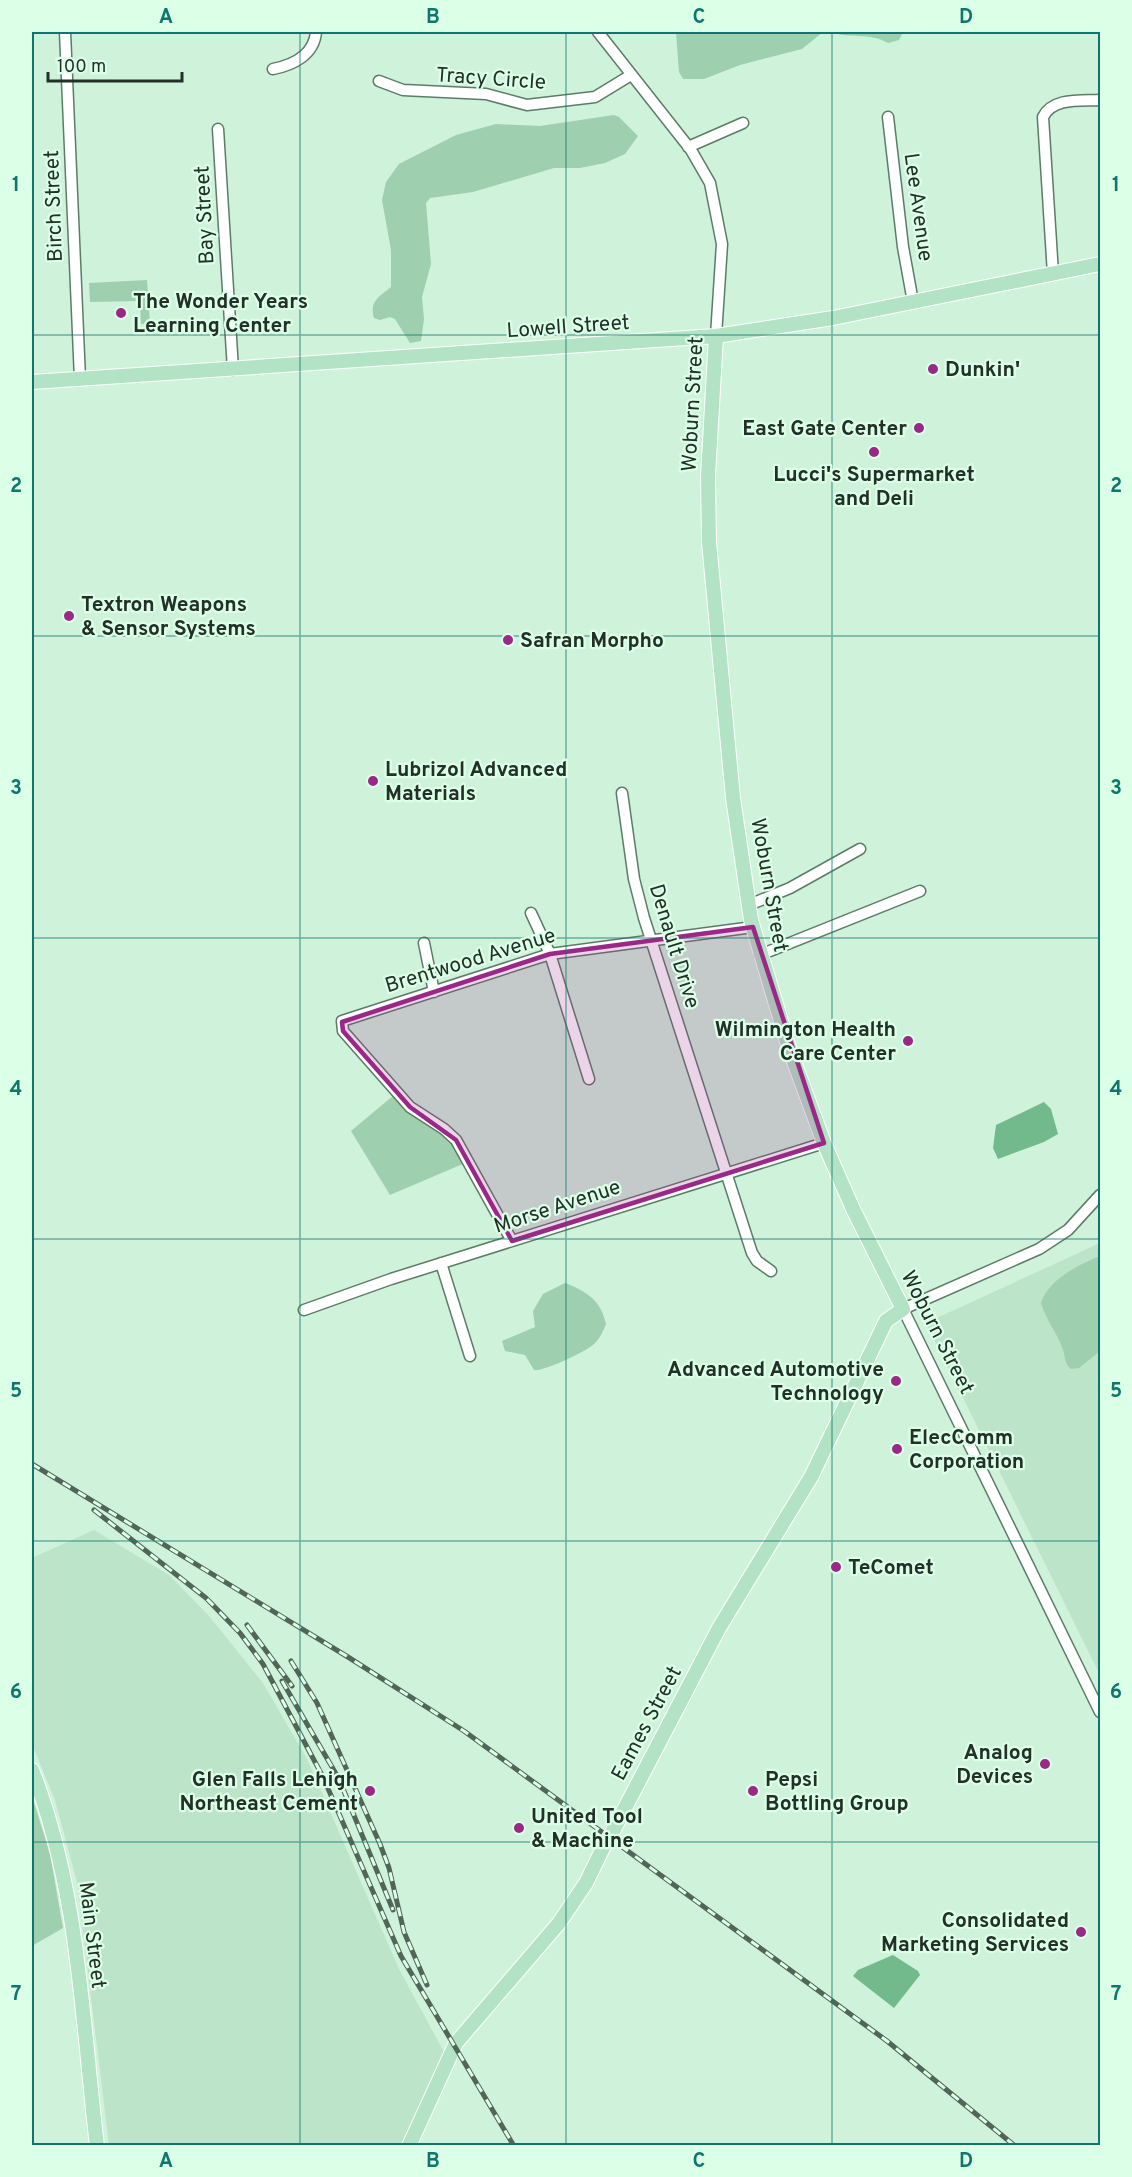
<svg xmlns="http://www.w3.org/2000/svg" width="1132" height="2177" font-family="Overpass,sans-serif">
	<rect width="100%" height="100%" fill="#cff2da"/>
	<path fill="#bce4c8" d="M1100,1243V1675L926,1323Z
		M94,1530L169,1575L209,1616L263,1683L307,1759L399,1969L445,2054L402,2145H109L77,1882L55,1800L32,1744V1558Z"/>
	<path fill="#9ecfae" d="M676,32H823L802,49L740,65L704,79H683L679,72Z
		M830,32H903L899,40L888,43C870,32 850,39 830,32Z
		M614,115L619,117L638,136L625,154L605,163L580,168H554L473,192L430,198L426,203L431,264L422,297L424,319L421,341L410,343L395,319L390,317L380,320L374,318C369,301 379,297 391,287V250L382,200L386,182L399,164L456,135L496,124L540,126Z
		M147,280L150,324H141L140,301L90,302L89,283Z
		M394,1095L443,1132L465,1163L390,1195L351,1131Z
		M1100,1256V1351L1079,1368L1071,1369C1063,1362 1066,1356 1062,1347C1056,1331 1047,1322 1041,1303C1049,1279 1078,1265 1100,1256Z
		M565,1283C586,1291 601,1300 606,1324C603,1331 600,1339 594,1344C587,1351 543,1372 534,1370L525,1355L505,1351L502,1341L535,1327L533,1311L543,1294Z
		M32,1796L50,1854L63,1928L32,1946Z"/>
	<path fill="#72ba8c" d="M1044,1102L1051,1109L1058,1134L1044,1142L998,1159L993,1148L996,1125Z
		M893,1955L918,1971L920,1975L894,2008L853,1976L858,1970Z"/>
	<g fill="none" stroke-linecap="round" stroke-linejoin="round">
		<g stroke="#5d7c67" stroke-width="13">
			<path id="minor" d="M65,32L80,379
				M598,32L691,150L710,183L722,244L716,336
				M273,69C293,65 314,55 316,32
				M379,81L403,90L486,94L527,105L595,97L631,75
				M888,117L903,247L913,302
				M218,129L233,370
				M688,147L743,123
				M1053,274L1043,117C1053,97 1081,101 1100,100
				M622,793L634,879L644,918L752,1253L757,1261L771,1271
				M749,905L790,888L860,849
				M531,913L550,954L589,1079
				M424,943L434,992
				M760,955L920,891
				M1100,1195L1068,1230L1039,1249L903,1309L1100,1712
				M512,1241L456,1140L444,1129L410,1107L343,1031L342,1021L550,954L753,927
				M441,1263L470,1356
				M304,1310L391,1279L824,1143"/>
		</g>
		<g stroke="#fff" stroke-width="16">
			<path id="major" d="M32,382L716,336L833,318L1100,264
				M32,1770C79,1889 82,2020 97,2146
				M614,1829L719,1628L811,1477L886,1321L903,1309L853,1209L824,1143L789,1048L751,920L733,798L709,542L708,476L716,336
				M409,2146L456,2043L559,1923L586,1883L603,1848"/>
		</g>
		<use href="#minor" stroke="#fff" stroke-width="10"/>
		<use href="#major" stroke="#b3e3c5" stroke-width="14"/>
		<g stroke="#516558" stroke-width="5">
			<path id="rail" d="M32,1464L348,1657L464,1731L887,2041L1015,2146
				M94,1510L206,1598L240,1633L263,1664L323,1777L401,1956L514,2146
				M247,1625L292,1686
				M291,1661L317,1703L380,1844L389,1868L404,1932L427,1985
				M282,1681L339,1779L393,1910"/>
		</g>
		<use href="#rail" stroke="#dcffe7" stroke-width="3" stroke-dasharray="9" stroke-linecap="butt"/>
		<g stroke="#fff" stroke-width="16" stroke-linecap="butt">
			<path id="major-bridge" d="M603,1848L614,1829"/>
		</g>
		<use href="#major-bridge" stroke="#b3e3c5" stroke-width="14"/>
	</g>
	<path fill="#992887" fill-opacity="0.2" stroke="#992887" stroke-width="4.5" stroke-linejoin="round" d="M753,927L824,1143L512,1241L456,1140L410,1107L343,1031L342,1022L550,954Z"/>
	<path fill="none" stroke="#0f766e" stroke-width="1.5" stroke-opacity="0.55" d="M300,32V2146M566,32V2146M832,32V2146M32,335H1100M32,636H1100M32,938H1100M32,1239H1100M32,1541H1100M32,1842H1100"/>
	<g fill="#992887" stroke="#dcffe7" stroke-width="2">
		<circle cx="121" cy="313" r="6"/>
		<circle cx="933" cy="369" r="6"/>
		<circle cx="919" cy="428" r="6"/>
		<circle cx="874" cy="452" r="6"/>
		<circle cx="69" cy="616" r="6"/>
		<circle cx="508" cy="640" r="6"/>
		<circle cx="373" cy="781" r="6"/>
		<circle cx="908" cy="1041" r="6"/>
		<circle cx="896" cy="1381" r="6"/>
		<circle cx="897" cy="1449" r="6"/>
		<circle cx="836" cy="1567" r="6"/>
		<circle cx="1045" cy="1764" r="6"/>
		<circle cx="370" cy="1791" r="6"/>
		<circle cx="753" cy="1791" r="6"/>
		<circle cx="519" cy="1828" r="6"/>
		<circle cx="1081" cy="1932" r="6"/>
	</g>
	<g text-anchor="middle" stroke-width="4.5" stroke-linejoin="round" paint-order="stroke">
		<g font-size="21" fill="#223027" stroke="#dcffe7">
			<text transform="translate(491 78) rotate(4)" y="7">Tracy Circle</text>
			<text transform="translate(53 206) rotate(-92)" y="7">Birch Street</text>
			<text transform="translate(919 207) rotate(82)" y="7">Lee Avenue</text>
			<text transform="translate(204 215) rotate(-93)" y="7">Bay Street</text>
			<text transform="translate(568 326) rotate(-4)" y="7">Lowell Street</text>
			<text transform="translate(692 404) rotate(-87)" y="7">Woburn Street</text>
			<text transform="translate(770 885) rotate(80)" y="7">Woburn Street</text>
			<text transform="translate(675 946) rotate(73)" y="7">Denault Drive</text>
			<text transform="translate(470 960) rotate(-17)" y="7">Brentwood Avenue</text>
			<text transform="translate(557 1206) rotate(-18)" y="7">Morse Avenue</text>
			<text transform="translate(938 1332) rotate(63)" y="7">Woburn Street</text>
			<text transform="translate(646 1723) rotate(-62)" y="7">Eames Street</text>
			<text transform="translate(93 1935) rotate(83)" y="7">Main Street</text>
		</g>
		<g font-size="21" font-weight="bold" fill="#223027" stroke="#dcffe7" text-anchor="start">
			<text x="133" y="308">The Wonder Years<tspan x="133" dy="24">Learning Center</tspan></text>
			<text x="945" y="376">Dunkin'</text>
			<text x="907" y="435" text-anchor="end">East Gate Center</text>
			<text x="874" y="481" text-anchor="middle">Lucci's Supermarket<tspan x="874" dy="24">and Deli</tspan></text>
			<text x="81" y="611">Textron Weapons<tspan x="81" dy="24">&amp; Sensor Systems</tspan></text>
			<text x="520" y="647">Safran Morpho</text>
			<text x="385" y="776">Lubrizol Advanced<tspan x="385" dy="24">Materials</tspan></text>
			<text x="896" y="1036" text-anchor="end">Wilmington Health<tspan x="896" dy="24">Care Center</tspan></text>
			<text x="884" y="1376" text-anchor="end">Advanced Automotive<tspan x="884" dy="24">Technology</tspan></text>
			<text x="909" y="1444">ElecComm<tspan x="909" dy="24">Corporation</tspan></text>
			<text x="848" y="1574">TeComet</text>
			<text x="1033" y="1759" text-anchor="end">Analog<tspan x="1033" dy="24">Devices</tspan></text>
			<text x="358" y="1786" text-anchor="end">Glen Falls Lehigh<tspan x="358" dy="24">Northeast Cement</tspan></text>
			<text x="765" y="1786">Pepsi<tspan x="765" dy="24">Bottling Group</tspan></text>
			<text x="531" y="1823">United Tool<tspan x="531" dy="24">&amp; Machine</tspan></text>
			<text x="1069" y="1927" text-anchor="end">Consolidated<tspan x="1069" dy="24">Marketing Services</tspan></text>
		</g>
	</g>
	<rect width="1132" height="2177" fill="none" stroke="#dcffe7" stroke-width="66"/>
	<path d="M48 72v9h134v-9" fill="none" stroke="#223027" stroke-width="3"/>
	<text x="57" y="72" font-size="18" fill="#223027" stroke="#dcffe7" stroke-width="4.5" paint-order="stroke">100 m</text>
	<rect x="33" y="33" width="1066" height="2111" fill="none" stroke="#0f766e" stroke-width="2"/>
	<g font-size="20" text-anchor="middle" font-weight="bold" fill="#0f766e">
		<text x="166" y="23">A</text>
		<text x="433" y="23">B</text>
		<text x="699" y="23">C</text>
		<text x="966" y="23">D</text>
		<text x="16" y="191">1</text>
		<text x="1116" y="191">1</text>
		<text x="16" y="492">2</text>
		<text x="1116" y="492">2</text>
		<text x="16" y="794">3</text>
		<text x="1116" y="794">3</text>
		<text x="16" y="1095">4</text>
		<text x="1116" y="1095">4</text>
		<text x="16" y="1397">5</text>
		<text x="1116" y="1397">5</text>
		<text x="16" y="1698">6</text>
		<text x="1116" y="1698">6</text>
		<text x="16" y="2000">7</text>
		<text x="1116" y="2000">7</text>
		<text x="166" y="2167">A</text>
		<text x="433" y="2167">B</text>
		<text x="699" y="2167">C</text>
		<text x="966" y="2167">D</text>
	</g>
</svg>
